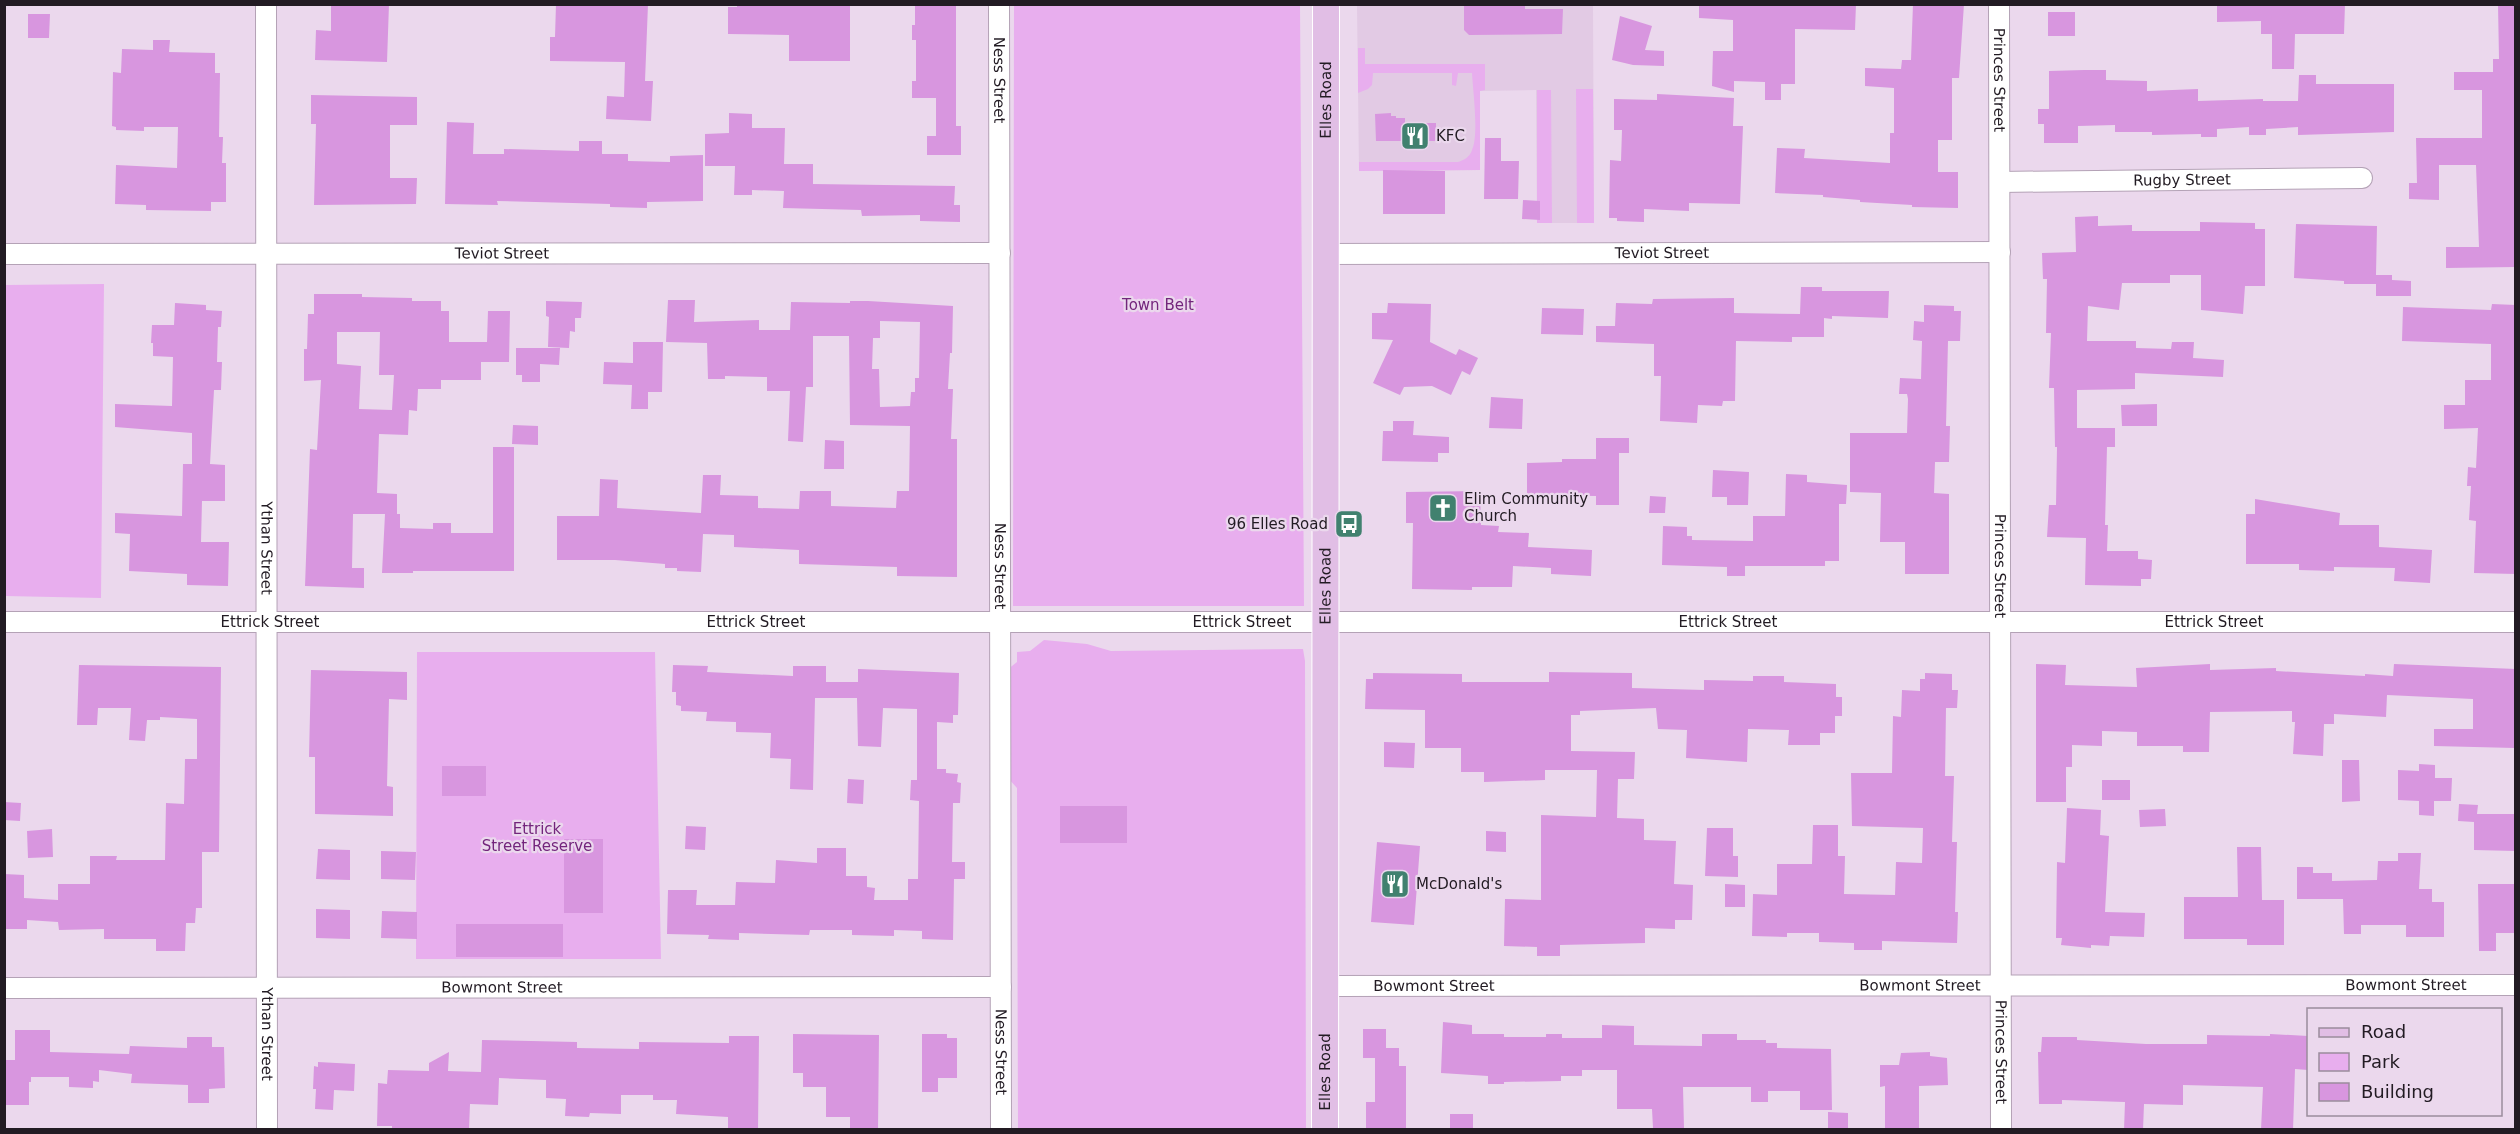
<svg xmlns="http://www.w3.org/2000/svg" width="2520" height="1134" font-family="'DejaVu Sans',sans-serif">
	<rect width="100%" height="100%" fill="#ebd8ed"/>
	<path fill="#e2cae4" d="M1357,5H1593L1594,223H1537L1536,90L1480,91V170L1359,171Z"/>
	<path fill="#e8aeee" d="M1014,5H1300L1304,606H1013Z
		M1358,48H1365V64H1485V90L1480,91V170L1359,171V162H1458C1464,160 1470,157 1472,150C1479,135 1473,91 1472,73H1458L1456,86L1452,85V73H1373L1372,85L1368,89L1358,93Z
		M1576,89H1593L1594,223H1577Z
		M1537,90H1551L1552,223H1537Z
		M104,284L101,598L5,596V285Z
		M1044,640L1087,644L1111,651L1303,649L1305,661L1306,1129H1018L1017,788L1008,778L1007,670L1017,662V652L1030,651Z
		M417,652H655L661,959H416Z"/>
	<path fill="#d896df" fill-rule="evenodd" d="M331,4H389L387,62L315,60L316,30L331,31Z
		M556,4H648L645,81H653L651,121L606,119L607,96L624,97L625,62L550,61V37H555Z
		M737,4H850V61H789V35L728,34V7H737Z
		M915,4H956V126H961V155H927V136H936V98H912V81H916V40H912V25H915Z
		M1464,4H1525V9H1563L1562,34L1469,35L1464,30Z
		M1699,4H1856L1855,30L1795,29V84H1781V100H1765V82L1734,81V92L1712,86L1713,51H1733V20L1699,18Z
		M1913,4H1964L1959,78H1952V140H1938V172H1958V208L1912,207V205L1860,202V200L1823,197V195L1775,193L1777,148L1805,149L1804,158L1890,163V133H1894V88L1865,86V68L1901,69L1902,60H1911Z
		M2345,4L2344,34H2295L2294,69H2272V34H2261V21L2217,22V5Z
		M2498,4H2516L2515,267L2446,268V247H2479L2476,165H2439V200L2409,199V183H2417L2416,138H2482V90H2454V72H2493V59H2499Z
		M2048,12H2075V36H2048Z
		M28,14H50L49,38H28Z
		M1620,16L1652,26L1645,50L1664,51V66L1633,65L1612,60Z
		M153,40H170L169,52L215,53V73H220L219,137H223L222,163H226V202H211V211L146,210V205L115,204L116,165L177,168L178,127H144V131L116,130V127L112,126L113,72L121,73L122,49L153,50Z
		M2084,70H2106V80L2147,81V91L2198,89V101L2263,99V101H2298L2299,75H2316V84H2394V132L2298,135V127L2266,129V135H2249V127L2217,129V137H2201V134L2152,135V132H2115V125L2078,126V143H2044V124H2038V109H2049V71Z
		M1657,94L1734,98L1733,126H1743L1740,204L1689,203V211L1644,209V222L1617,221V218H1609L1610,160L1621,161L1622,130H1614V99L1657,100Z
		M311,95L417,97V125H390V178H417L416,204L314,205L316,124H311Z
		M729,113L752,114V128H785L784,164H813V184L955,186L954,205H960V222L920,221V215L862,216L861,210L783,208L784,191L752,190V195H734L735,166H705V134L729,133Z
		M1391,113V116H1396V118H1405V123H1436V141H1376L1375,114Z
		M447,122L474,123L473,154H504V149L579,151V141H602V154H628V161L670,162V156L703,155V201L647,202V208L610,207V204L497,201L498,205L445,204Z
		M1485,138H1501V161H1519L1518,199H1484Z
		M1383,170L1445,171V214H1383Z
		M1523,200L1540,201V220L1522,219Z
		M2098,216V226L2132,225V231H2200V222L2255,223V229H2265V286H2245L2243,314L2201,310V275H2170V283H2122L2119,310L2088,306L2087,341H2136V348L2171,349L2172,342H2194L2193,358L2224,360L2223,377L2135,373V389L2077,390V428H2115V447H2107L2105,525H2108L2107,551H2138V559L2152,560L2151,579H2141V586L2085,585L2086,538L2047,537L2049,505H2056L2057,447H2055L2054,388H2049L2051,333H2046L2047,279H2043L2042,253L2076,252L2075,217Z
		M2296,224L2377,226L2376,275H2392V280L2411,281V296H2376V284H2344V281L2294,278Z
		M1801,287H1822V291H1889L1888,318L1832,316V319L1824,318V337H1792V342L1736,341L1735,401H1723L1722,406L1698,405L1697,423L1660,421L1661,376H1654V344L1596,342V326H1615L1616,303L1652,304L1653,299L1734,298V313L1800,314Z
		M314,294H362V297L412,298V301H441V311H449V342H487L488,311H510L509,362H481V380H441V389H418L417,411L409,410L408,435L379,434L377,493L397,494V514H353L352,568H364V588L305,586L310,449L317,450L321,380L304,381V349H307L308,314H314ZM337,332H380L379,375H394L392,410L359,409L361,366L337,364Z
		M668,300H695L694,322L759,320V330H790L791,302L850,303V301H868L953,306L952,353H950L948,389H953L951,439H957V577L897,576V567L799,564V550L734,547V535L703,534L701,572L677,571V568H665V564L615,560H557V516H599L600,479L618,480L617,508L701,513L703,475H721L720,495L758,496V508L799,509L800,491H831V506L896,508L897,491H909L910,426L850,425L849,336H813V387H806L803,442L788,441L790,391H767V377L725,376V379H708L707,343L666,342ZM880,321L920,322L919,378H915V392H911L910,406L880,407L879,369H872L873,338H880Z
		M546,301L582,302L581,318H575V332L570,331L569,348L548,347L549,317L546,316Z
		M175,303L206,305V310L222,311L221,327H218L217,362H222L221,390H214L210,464L225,465V501H202L201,542H229L228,586L187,585V574L129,571L130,534L115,533V513L182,516L183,464H192V433L115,427V404L172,406L173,357L153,356V343H151L152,325H174Z
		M1388,303L1431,304L1430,342L1456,355L1459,349L1478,358L1470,375L1462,371L1451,395L1432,386L1404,387L1400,395L1373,383L1393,340L1372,339V313H1387Z
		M2492,304L2516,305V574L2474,573L2476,521L2469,520L2471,486H2467L2468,467L2476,468L2478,428L2444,429V405H2465V380H2491V344L2402,341L2403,307L2491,310Z
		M1924,305L1954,306V311H1961L1960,341H1948L1946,426H1950L1949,462H1935L1934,493L1949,494V574H1905V542H1880L1881,493L1850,492V433H1907L1908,399L1907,394H1899L1900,378L1921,379L1922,341L1913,340L1914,321L1924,322Z
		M1542,308L1584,309L1583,335L1541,334Z
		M633,342H663L662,392H648V409H631L632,385L603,384L604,362L633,363Z
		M516,348H560L559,365L540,364V382H522V375H516Z
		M1491,397L1523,399L1522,429L1489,428Z
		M2157,404V426H2122L2121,405Z
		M1393,421H1414L1413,435L1449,437V453H1438V462L1382,461L1383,431H1393Z
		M513,425L538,426V445L512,444Z
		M1596,438H1629V453H1619V505H1596V496L1527,495V463L1562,462V459H1596Z
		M825,440L844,441V469H824Z
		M493,447H514V571H413V573H382L385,514H400V528L433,529V523H451V533H493Z
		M1713,470L1749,472L1748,505H1727V497H1712Z
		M1786,474L1807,475V482L1847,485L1846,504H1839V561H1825V566H1745V576H1727V567L1662,565L1663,526L1687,527V536H1692V540L1753,541V516H1785Z
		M1480,491L1481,525L1499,526L1498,532L1529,533L1528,547L1592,550L1591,576L1551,574V568L1513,566L1512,587H1472V590L1412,589L1413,523H1406V492Z
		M1650,496L1666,497L1665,513H1649Z
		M2255,499L2340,513L2339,525H2379V547L2432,550L2430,583L2394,581L2395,568L2334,567V571L2299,570V564H2246V514H2255Z
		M2036,664L2066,665L2065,685L2137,687L2136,668L2192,665L2210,664V670L2276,668V671L2365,676V674L2393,676L2394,664L2516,669L2515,748L2434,746V729H2473V699L2387,695L2386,717L2334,714V724H2324L2323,756L2293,754L2295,722H2292V711L2210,712L2209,752H2183V746H2137V732L2102,731V746L2072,745V767H2066V802H2036Z
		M79,665L221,667L219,852H202V908H196L195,923H186L185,951H156V939H104V929L59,930L58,922L27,920V929H4V874L24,875V898L58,900V884H90V856H117L116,860H165L166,803L184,804L185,759H197V719L160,717V720H147L145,741L129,740L131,708H98L97,725H77Z
		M673,665L708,666L707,672L793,676V666H826V682H858V669L959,673L958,715H953V723L937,722V769H946V773L958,774L957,782L961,783L960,803H953L952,862H965V879H954L953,940L922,939V931L894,930V936L852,935V930H810L809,935L739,933V940L708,939L709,935L667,934L668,890H697L696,905H735L736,882L775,883L776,860L817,863V848H846V876H867V887L875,888L874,900H908V879H918L919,801L910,800L911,780H917V709L883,708L881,747L858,746L857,698H815L813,790L790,789L791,759L770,758L771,733L736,732V722L706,721L707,712L681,711V706L676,705V692H672Z
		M311,670L407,672V700L389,699L387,786L393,787V816L315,814V757H309Z
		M1549,672L1632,673V688L1704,690V680L1753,681V676H1784V682L1836,684V697H1842V716H1835V733H1820V745H1788L1789,730L1748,729L1747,762L1686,758L1687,730L1658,729L1656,708L1580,711V715H1571V751L1635,752L1634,779H1618L1617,818L1644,819V840L1676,841L1674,884L1693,885L1692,920H1675V929L1645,928V943L1560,945V956H1537V947L1504,946L1505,899L1541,900V815L1596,817L1597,770H1545V780L1484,782V772H1461V748H1425V710L1365,709L1366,679H1373V673L1462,674V682H1549Z
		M1925,673L1952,674V690H1958L1957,708H1946L1945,776H1954L1952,842H1957L1955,912H1958L1957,943L1882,941V950H1854V943L1819,942V933H1787V937L1752,936L1753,894L1777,895V864H1812L1813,825H1838V856H1845L1844,894L1895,895L1896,862L1922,863L1923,828L1852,826L1851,773H1892L1893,716L1901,717L1902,690L1920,691V679H1925Z
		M1384,742L1415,743L1414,768L1384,767Z
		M2342,760H2359L2360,801L2342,802Z
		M2419,764L2435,765V778H2452L2451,801H2434V816L2419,815V801L2398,800V770L2419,771Z
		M442,766H486V796H442Z
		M848,779L864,780L863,804L847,803Z
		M2102,780H2130V800H2102Z
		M4,802L21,803L20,821L4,820Z
		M2459,804L2478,805L2477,814H2516V851L2474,850V822L2458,821Z
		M1060,806H1127V843H1060Z
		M2067,808L2101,810L2100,835L2109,836L2105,912L2145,913L2144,937L2110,936L2109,946L2091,945V948L2061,945L2062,938H2056L2057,862L2065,863Z
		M2165,809L2166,826L2140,827L2139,810Z
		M686,826L706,827L705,850L685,849Z
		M1707,828H1733V856H1738V877L1705,876Z
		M52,829L53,857L28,858L27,831Z
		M1486,831L1506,832V852L1486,851Z
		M564,839H603V913H564Z
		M1377,842L1420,846L1414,925L1371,922Z
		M2237,847H2261L2262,900H2284V945H2247V939H2184V897H2238Z
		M318,849L350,850V880L316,879Z
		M381,851L416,852L415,880L381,879Z
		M2398,853H2421L2419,889H2432V902H2444V937H2406V925H2361V934H2344L2343,899H2297V867H2313V873H2332V881L2377,880L2378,861H2398Z
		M1725,884L1745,885V907H1725Z
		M2478,884H2516V933H2496V951H2479Z
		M316,909L350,910V939L316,938Z
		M382,911L417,912V939L381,938Z
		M456,924H563V957H456Z
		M1443,1022L1472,1025V1034H1504V1037H1546V1034H1562V1038H1602V1025L1634,1026V1045L1702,1046V1034H1737V1040H1766V1043H1777V1048L1831,1049L1832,1110H1800V1091H1768V1102H1751V1087H1683L1684,1128H1653L1652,1109H1617V1070H1582V1076H1561V1081L1504,1082V1084H1488V1076L1441,1073Z
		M1363,1029H1386V1048H1399V1066H1406V1130H1366V1102H1375V1058H1363Z
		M15,1030H50V1052L129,1054L130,1046L187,1048V1037H212V1047H224L225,1088L209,1089V1103H188V1085L131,1083L132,1074L99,1070V1082L93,1081V1088L69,1087V1077H31V1082H29V1105H4V1060H15Z
		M793,1034L879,1035L878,1130H850V1117H826V1087H803V1073H793Z
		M922,1034H947V1038H957V1078H938V1092H922Z
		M2270,1034L2308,1036V1070L2295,1069L2293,1130H2261L2263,1087L2183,1085V1105L2144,1104L2143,1130H2124L2125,1102L2062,1100V1104H2039L2038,1052H2041L2042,1037H2077V1040L2146,1044H2207V1035L2270,1036Z
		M729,1036H759L758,1130H728V1117L676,1114L677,1100H653V1095H621V1114L590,1113L589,1117L565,1116L566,1099L546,1098V1080L499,1078L498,1105L470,1104L469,1130H392V1126H377L378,1083L387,1084L388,1070L429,1071V1063L449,1052L448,1071L481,1072L482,1040L577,1042V1048L639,1049V1042L729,1043Z
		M1930,1052V1056L1947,1058L1948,1085L1919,1086V1130H1885V1086L1880,1087V1065H1899L1901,1053Z
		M318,1062L355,1064L354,1091L334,1090L333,1110L315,1109L316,1089H313L314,1066L318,1067Z
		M1828,1112L1848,1113V1130H1828Z
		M1450,1114H1473V1130H1450Z"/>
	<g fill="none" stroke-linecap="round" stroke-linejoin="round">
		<g stroke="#b4a2b6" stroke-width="22">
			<g id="minor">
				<path id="s1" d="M266,4L267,1130"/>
				<path id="s2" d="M999,4L1001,1130"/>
				<path id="s3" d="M1999,4L2001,1130"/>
				<path id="s4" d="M2000,182L2362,178"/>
				<path id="s5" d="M4,254L1000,253"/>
				<path id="s6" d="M1324,254L2000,252"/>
				<path id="s7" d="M4,622H2516"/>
				<path id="s8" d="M1324,986L2516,985"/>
				<path id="s9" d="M4,988L1001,987"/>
			</g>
		</g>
		<g stroke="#fff" stroke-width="28">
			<g id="major">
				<path id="s10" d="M1325,1130L1326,4"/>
			</g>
		</g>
		<use href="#minor" stroke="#fff" stroke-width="20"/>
		<use href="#major" stroke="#e1bee5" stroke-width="26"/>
	</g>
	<defs>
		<g id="restaurant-square" transform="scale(1.5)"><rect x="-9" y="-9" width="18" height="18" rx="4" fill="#41816f" stroke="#ebd8ed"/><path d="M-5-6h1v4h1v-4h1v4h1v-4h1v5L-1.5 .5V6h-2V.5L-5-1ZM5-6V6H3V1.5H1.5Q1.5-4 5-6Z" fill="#fff"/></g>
		<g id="church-square" transform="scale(1.5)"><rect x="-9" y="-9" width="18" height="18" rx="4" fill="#41816f" stroke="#ebd8ed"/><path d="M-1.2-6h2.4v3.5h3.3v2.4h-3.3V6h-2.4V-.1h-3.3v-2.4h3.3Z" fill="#fff"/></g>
		<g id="bus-square" transform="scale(1.5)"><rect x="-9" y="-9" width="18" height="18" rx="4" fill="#41816f" stroke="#ebd8ed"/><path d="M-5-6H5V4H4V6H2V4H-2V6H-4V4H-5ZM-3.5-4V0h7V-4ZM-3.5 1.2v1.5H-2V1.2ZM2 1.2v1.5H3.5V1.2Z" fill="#fff"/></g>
	</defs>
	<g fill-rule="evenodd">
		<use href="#restaurant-square" x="1415" y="136"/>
		<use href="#church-square" x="1443" y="508"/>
		<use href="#bus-square" x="1349" y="524"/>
		<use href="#restaurant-square" x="1395" y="884"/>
	</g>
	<g text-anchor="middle" stroke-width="4.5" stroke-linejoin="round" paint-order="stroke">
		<g font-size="15" fill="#221b23" stroke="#ebd8ed">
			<text dy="5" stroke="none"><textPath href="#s2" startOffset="76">Ness Street</textPath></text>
			<text dy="5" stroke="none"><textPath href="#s3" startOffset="76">Princes Street</textPath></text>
			<text dy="5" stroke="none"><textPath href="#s10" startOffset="1030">Elles Road</textPath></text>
			<text dy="5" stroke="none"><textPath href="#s4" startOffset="182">Rugby Street</textPath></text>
			<text dy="5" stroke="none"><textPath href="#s6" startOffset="338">Teviot Street</textPath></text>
			<text dy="5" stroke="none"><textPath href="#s5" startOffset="498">Teviot Street</textPath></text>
			<text dy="5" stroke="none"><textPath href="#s1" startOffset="544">Ythan Street</textPath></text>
			<text dy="5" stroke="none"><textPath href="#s2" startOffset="562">Ness Street</textPath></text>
			<text dy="5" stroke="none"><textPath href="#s3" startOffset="562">Princes Street</textPath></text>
			<text dy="5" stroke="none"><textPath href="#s10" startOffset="544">Elles Road</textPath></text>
			<text dy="5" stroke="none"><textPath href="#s7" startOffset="1238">Ettrick Street</textPath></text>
			<text dy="5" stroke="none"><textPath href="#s7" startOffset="266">Ettrick Street</textPath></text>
			<text dy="5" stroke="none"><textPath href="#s7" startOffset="752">Ettrick Street</textPath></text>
			<text dy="5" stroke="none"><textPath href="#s7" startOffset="1724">Ettrick Street</textPath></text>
			<text dy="5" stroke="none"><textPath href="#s7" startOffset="2210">Ettrick Street</textPath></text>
			<text dy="5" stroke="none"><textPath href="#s8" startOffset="110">Bowmont Street</textPath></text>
			<text dy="5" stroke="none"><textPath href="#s8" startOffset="596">Bowmont Street</textPath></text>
			<text dy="5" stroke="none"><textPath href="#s8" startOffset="1082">Bowmont Street</textPath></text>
			<text dy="5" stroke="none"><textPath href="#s9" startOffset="498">Bowmont Street</textPath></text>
			<text dy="5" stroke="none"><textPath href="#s1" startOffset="1030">Ythan Street</textPath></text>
			<text dy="5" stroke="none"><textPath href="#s2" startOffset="1048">Ness Street</textPath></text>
			<text dy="5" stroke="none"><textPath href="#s3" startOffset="1048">Princes Street</textPath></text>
			<text dy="5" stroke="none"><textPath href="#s10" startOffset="58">Elles Road</textPath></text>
		</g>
		<g font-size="15" fill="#221b23" stroke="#ebd8ed" text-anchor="start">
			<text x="1436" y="141">KFC</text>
			<text x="1464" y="504">Elim Community<tspan x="1464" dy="17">Church</tspan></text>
			<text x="1328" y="529" text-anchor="end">96 Elles Road</text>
			<text x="1416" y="889">McDonald's</text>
		</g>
		<g font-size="15" fill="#73257c" stroke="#ebd8ed">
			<text x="1158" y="310">Town Belt</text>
			<text x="537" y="834">Ettrick<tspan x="537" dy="17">Street Reserve</tspan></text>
		</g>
	</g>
	<rect width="2520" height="1134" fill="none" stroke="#221b23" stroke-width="12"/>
	<rect x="2307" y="1008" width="195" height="108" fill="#ebd8ed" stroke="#9b8c9c" stroke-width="1.5"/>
	<rect x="2319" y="1028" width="30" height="9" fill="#e1bee5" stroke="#9b8c9c" stroke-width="1.5"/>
	<text x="2361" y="1038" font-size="18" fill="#221b23">Road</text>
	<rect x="2319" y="1053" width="30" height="18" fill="#e8aeee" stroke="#9b8c9c" stroke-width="1.5"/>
	<text x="2361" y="1068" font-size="18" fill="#221b23">Park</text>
	<rect x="2319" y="1083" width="30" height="18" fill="#d896df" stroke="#9b8c9c" stroke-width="1.5"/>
	<text x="2361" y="1098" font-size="18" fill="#221b23">Building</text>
</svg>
